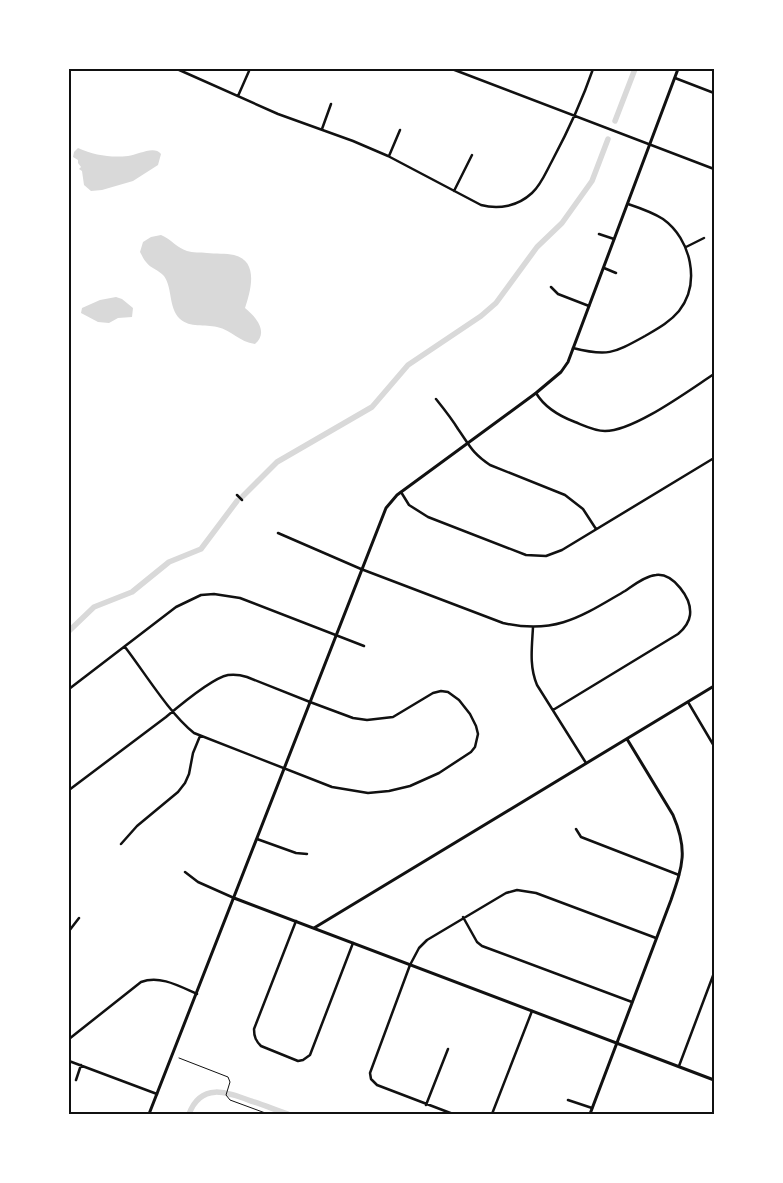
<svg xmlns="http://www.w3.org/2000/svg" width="783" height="1183" font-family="'Asap Condensed',sans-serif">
	<rect width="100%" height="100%" fill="#fff"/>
	<path fill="#d9d9d9" d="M78,148C94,155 110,158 128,156C138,155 154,145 161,154L158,165L133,181L102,190L91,191L84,185L82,171L79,169L81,167L78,163V160L73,157L74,152Z
		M161,235C171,239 177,248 187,251C193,253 200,252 207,253C215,254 226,253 234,255C259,261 251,290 245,308C256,317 269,332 255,344C239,342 232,330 217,327C205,324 190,328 180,319C168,307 173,289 164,276C159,270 150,268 146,262C143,259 142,255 140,252L143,242L151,237Z
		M116,297L122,299L133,308L132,317L118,318L109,323L98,322L81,313L82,308L100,300Z"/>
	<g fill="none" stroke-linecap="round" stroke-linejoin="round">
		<path stroke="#d9d9d9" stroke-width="5.5" d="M615,121L635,69
			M243,496L277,462L372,407L408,365L481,316L496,303L537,247L562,223L592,181L608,139
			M69,631L94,607L132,592L169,562L201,549L237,501
			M189,1114C201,1082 227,1092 251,1101C264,1105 276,1110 288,1114"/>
		<path stroke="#111" stroke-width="1" d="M179,1058L228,1077L230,1082L226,1095L230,1100L268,1114"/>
		<path stroke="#111" stroke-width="2.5" d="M177,69L278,114L353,141L388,156L481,205C499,210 518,206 532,193C541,185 546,172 552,161C568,131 582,101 593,69
			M452,69L714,169
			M675,78L714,93
			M238,96L249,71
			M322,129L331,104
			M389,156L400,130
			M454,191L472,155
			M599,234L614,239
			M686,247L704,238
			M604,268L616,273
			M551,287L558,294L589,306
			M573,348C608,357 614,353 645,336C657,329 670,322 679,311C701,283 691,239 663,219C652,212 640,208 628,204
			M536,393C545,408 559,416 575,422C585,426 595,431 605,431C634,431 688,391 714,374
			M436,399C444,409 452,419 458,429C470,446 472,453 490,465L565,495L583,509L596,529
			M401,492L409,505L428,517L526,555L546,556L562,550L714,458
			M237,495L242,500
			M278,533L361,569L503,623C556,635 582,616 625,591C634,585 645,576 656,575C673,573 692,598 690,615C689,623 684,629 678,634L553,710
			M533,627C532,647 529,666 537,685L586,763
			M69,689L176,607L201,595L214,594L240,598L364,646
			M688,702L714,746
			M69,790L166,717C179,706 212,678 228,675C235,674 241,675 247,677L310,702L353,718L367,720L393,717L433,693L441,691L448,692L459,700L470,714L476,726L478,734L475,747L471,752L439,773L410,786L389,791L368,793L332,787L194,733C169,713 145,673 125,647
			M576,829L581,837L679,875
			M257,839L296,853L307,854
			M121,844L137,826L178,792L185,783L189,774L193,753L200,736
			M185,872L198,882L234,898
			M463,917L477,942L482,946L632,1002
			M296,921L254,1029C254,1037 256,1041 261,1046L298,1061L303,1060L310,1055L353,943
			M69,931L79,918
			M69,1039L141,982C160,975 179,986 197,994
			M69,1061L157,1094
			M679,1066L714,973
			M76,1080L81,1065
			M568,1100L592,1108
			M426,1105L448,1049
			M453,1114L377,1085L371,1079L370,1073L410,965L419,948L427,940L506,893L517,890L536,893L656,938
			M492,1114L532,1011"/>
		<path stroke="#111" stroke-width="3" d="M234,898L714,1080
			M314,928L714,686
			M149,1114L386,508L397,495L536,393L561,372L568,362L678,69
			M590,1114L671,900C683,865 688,850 673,815L627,739"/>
	</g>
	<rect width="783" height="1183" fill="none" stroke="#ffffff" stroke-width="140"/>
	<rect x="70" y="70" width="643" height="1043" fill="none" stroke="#111" stroke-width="2"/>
</svg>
